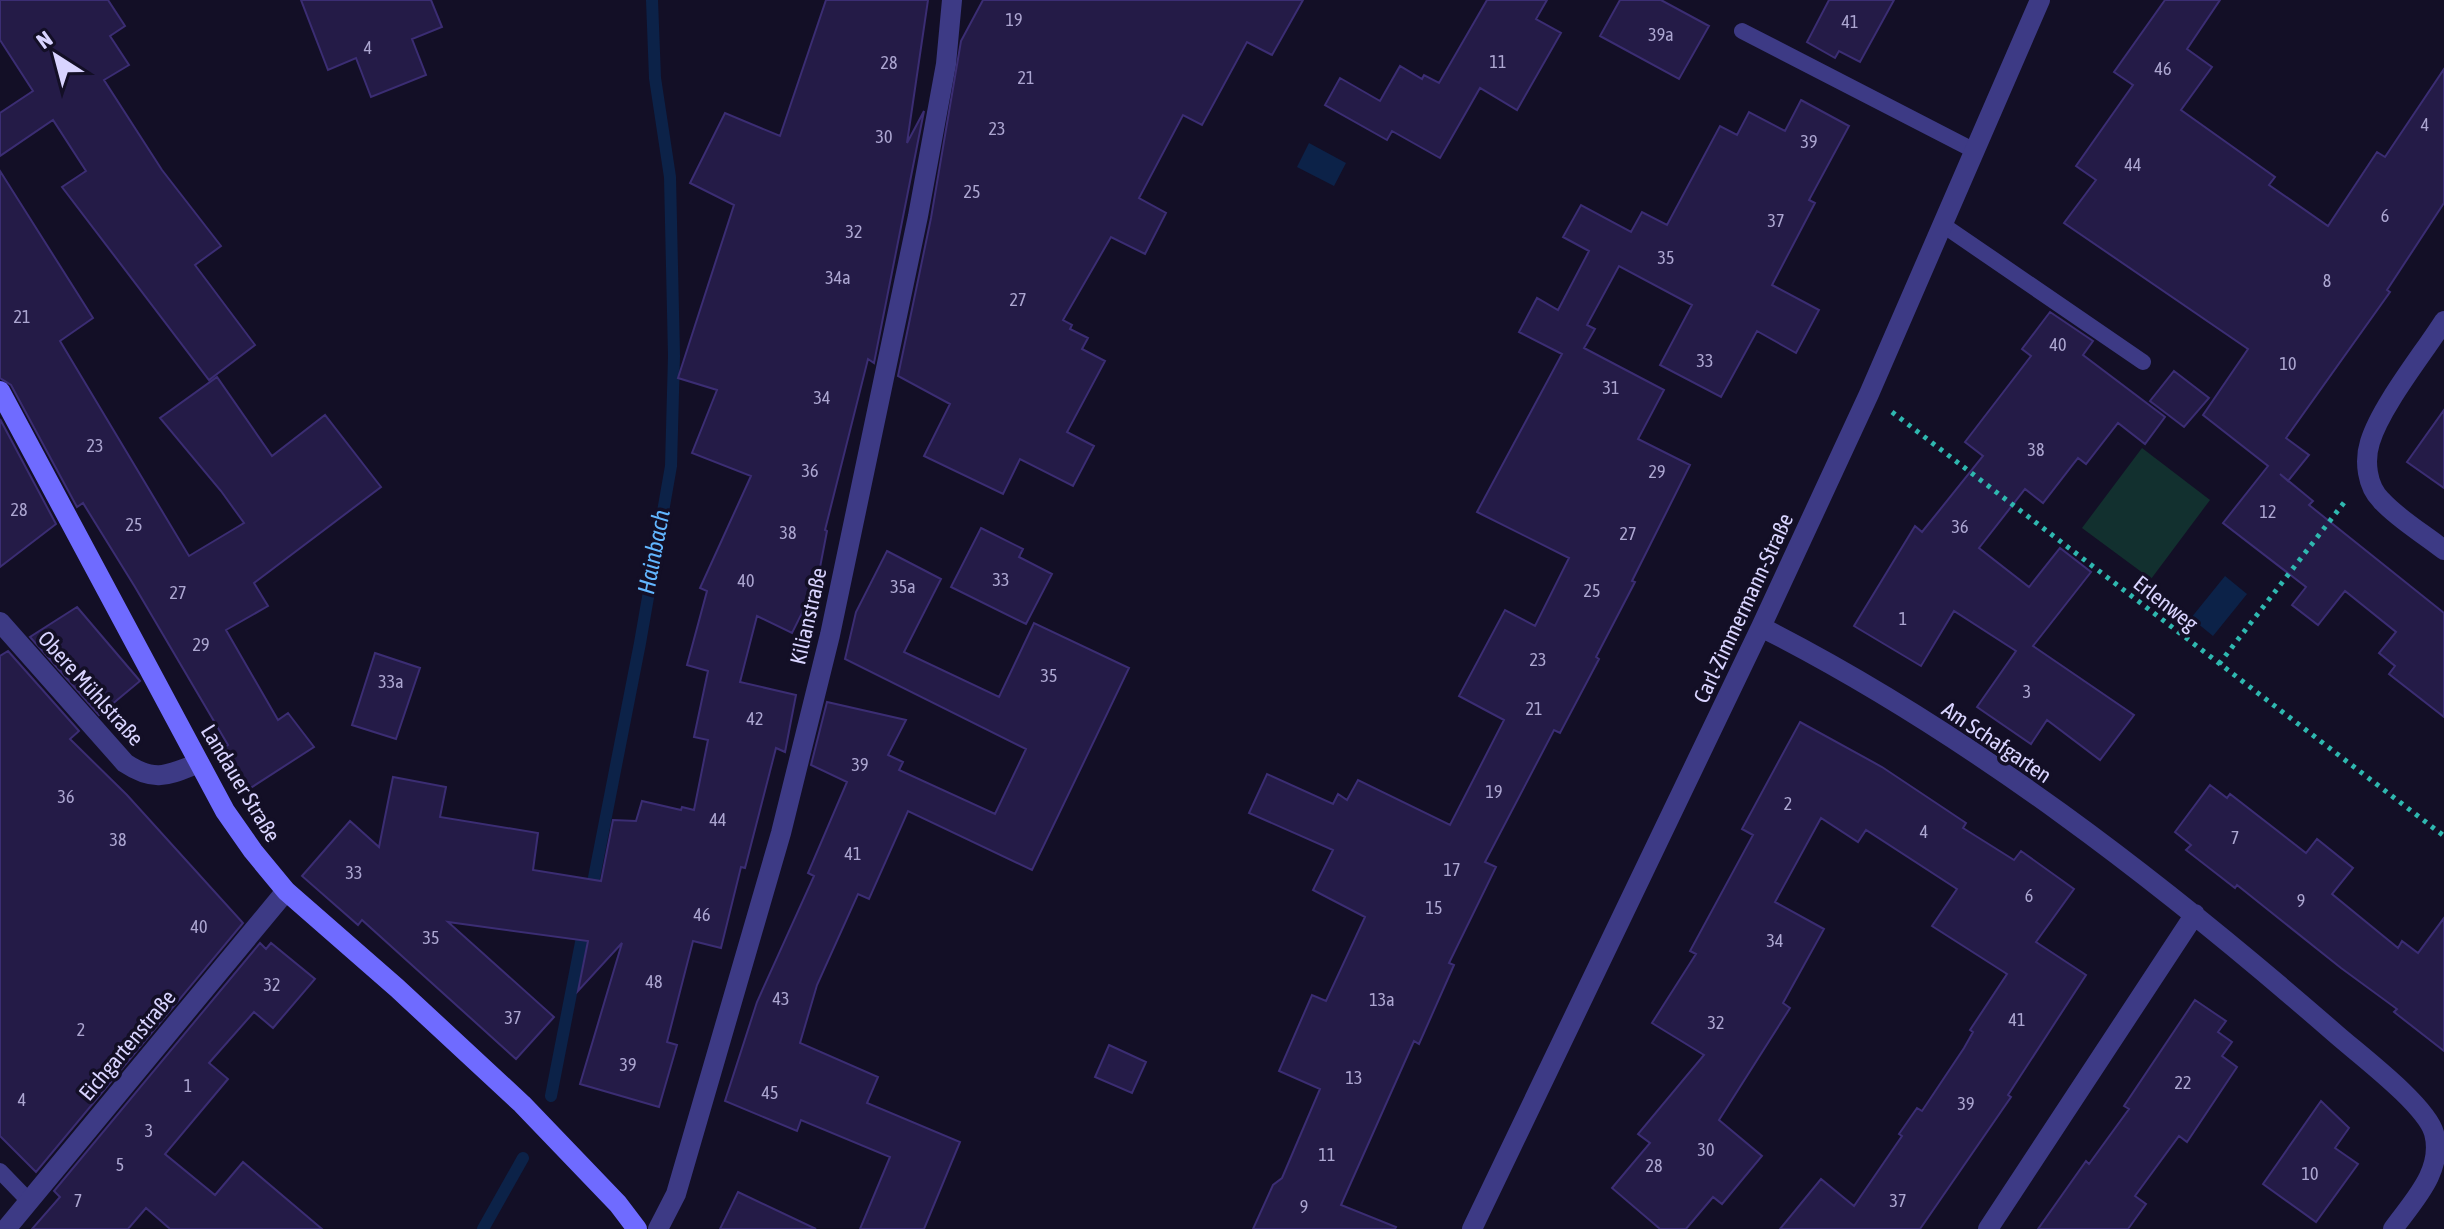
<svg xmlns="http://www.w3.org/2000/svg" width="2444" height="1229" font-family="'Asap Condensed',sans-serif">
	<rect width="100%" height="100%" fill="#130f26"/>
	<path fill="#12302f" d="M2142,448L2210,500L2151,579L2082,528Z"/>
	<path fill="#0c2248" d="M1309,143L1346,163L1334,186L1297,167Z
		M2225,576L2247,594L2213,636L2191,618Z"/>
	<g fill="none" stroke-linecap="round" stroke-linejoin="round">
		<path stroke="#0c2248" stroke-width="12" d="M591,893L640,643L671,466L674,356L670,177L655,78L652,0
			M551,1096L584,927
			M483,1229L523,1158"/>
	</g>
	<path fill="#241b47" stroke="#3b2d73" stroke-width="2" d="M0,0H108L125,26L110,36L129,65L104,80L162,170L221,246L195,265L255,345L209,380L62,187L86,171L53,120L0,156V113L33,91L0,40Z
		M301,0H431L442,27L412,39L426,75L371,97L356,58L328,70Z
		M826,0H928L907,143L924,111L874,363L868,359L825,530L827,531L817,583L792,633L757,616L740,682L796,695L785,752L776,748L745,868L741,867L721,948L693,941L667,1042L677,1045L659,1107L580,1084L622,943L578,991L588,941L448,922L554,1017L516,1059L362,920L358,925L302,876L350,821L379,847L393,777L446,787L440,817L538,833L533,870L601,881L613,820L636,821L642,801L681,810L682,807L694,810L708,740L694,737L708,671L687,665L707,591L700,588L751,476L692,453L717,390L678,378L734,205L690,183L725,113L780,136Z
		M983,0H1303L1272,55L1247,42L1202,125L1183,115L1139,198L1166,213L1145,254L1111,237L1063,320L1072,325L1070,329L1088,338L1082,349L1105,361L1067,432L1094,446L1073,486L1020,459L1003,494L924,456L950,404L898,376L931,218L961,41Z
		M1487,0H1547L1536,19L1561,33L1517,110L1480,88L1440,158L1392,131L1387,140L1325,105L1340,78L1380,101L1400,66L1422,79L1424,75L1439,83Z
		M1620,0H1661L1709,26L1679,79L1600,36Z
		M1829,0H1894L1860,62L1839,51L1835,58L1807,42Z
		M2165,0H2220L2187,49L2212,67L2181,110L2275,177L2269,185L2328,226L2377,152L2385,157L2444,69V203L2387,290L2390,292L2286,438L2309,455L2288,481L2280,474L2313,501L2309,505L2444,613V717L2389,674L2395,666L2379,653L2396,632L2345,591L2318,625L2292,605L2306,587L2223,523L2268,466L2203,415L2248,349L2064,223L2096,180L2076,166L2133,85L2114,72Z
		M1801,100L1849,126L1809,200L1815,203L1772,285L1819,310L1796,353L1757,331L1721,397L1660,365L1692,305L1619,266L1587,325L1595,329L1584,348L1664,390L1638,439L1690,465L1632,581L1635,582L1596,657L1599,659L1560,733L1554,730L1485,862L1496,867L1449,963L1454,965L1419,1044L1414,1041L1341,1205L1396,1227L1395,1229H1253L1273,1185L1282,1178L1320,1089L1279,1071L1312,995L1326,1001L1365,917L1313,890L1333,850L1249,813L1267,774L1333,804L1338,794L1347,800L1358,780L1450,825L1504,720L1459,696L1505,610L1535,626L1569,558L1477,512L1562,354L1519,332L1537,298L1558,310L1589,251L1563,237L1581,205L1631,232L1642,212L1667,225L1720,126L1737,135L1749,112L1785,131Z
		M0,171L93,318L60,341L189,556L244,523L221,491L160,418L217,377L272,456L325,415L381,487L254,583L268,606L226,630L278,720L288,713L314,747L249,789L225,747L228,745L135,587L83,503L77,507L11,385L0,378Z
		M2050,312L2093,341L2083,355L2165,417L2145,444L2118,423L2086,464L2078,458L2043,503L2025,489L1979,548L2029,587L2060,548L2091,572L2033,646L2134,715L2100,760L2047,720L2031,744L1977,707L2016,651L1954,611L1921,666L1854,626L1915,526L1922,532L1983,456L1965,442L2031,356L2022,349Z
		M2174,371L2209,398L2184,427L2150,401Z
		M2444,410V488L2407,462Z
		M0,419L56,524L0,567Z
		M981,528L1023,549L1019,557L1052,574L1026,624L951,587Z
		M887,551L941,579L904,652L999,697L1034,623L1129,668L1032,870L908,811L869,899L858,894L817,985L800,1043L878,1077L867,1103L960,1142L924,1229H860L890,1157L801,1120L797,1131L725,1101L757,1002L814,876L808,873L847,782L811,765L827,702L906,720L888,755L903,762L899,770L995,814L1026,749L845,659L856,612Z
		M77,607L140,681L99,715L30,637Z
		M8,651L79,731L70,739L127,795L243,923L36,1172L0,1136V656Z
		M375,653L420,668L396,739L352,725Z
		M1800,722L1882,767L1966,823L1963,828L2014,860L2021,851L2074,889L2036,942L2086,975L2008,1095L2011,1097L1920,1229H1780L1821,1179L1854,1206L1902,1136L1899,1134L1917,1108L1922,1111L1964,1048L1973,1032L1970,1030L2007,974L1932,926L1957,889L1866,830L1858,842L1821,818L1775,902L1824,929L1783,1003L1790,1008L1719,1120L1762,1156L1722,1204L1713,1197L1686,1229H1660L1612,1188L1650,1143L1638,1134L1704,1055L1652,1023L1696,954L1690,951L1753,835L1742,829Z
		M2210,785L2227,798L2230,794L2306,853L2317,839L2353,868L2332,894L2398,948L2402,941L2418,953L2444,918V1051L2394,1012L2397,1009L2341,968L2237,885L2235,888L2186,850L2191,845L2175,832Z
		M260,943L266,949L271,943L315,979L273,1028L254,1012L209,1063L228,1079L165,1154L215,1195L243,1162L322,1229H170L146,1208L128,1229H32L60,1197L54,1191Z
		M2195,1000L2226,1021L2218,1032L2232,1042L2222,1056L2237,1067L2187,1142L2179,1136L2135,1196L2146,1204L2128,1229H2038L2086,1161L2089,1164L2129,1109L2124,1106Z
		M1109,1045L1146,1062L1132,1093L1095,1077Z
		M2321,1101L2349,1128L2335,1148L2358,1164L2316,1222L2263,1184Z
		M738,1192L816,1229H720Z"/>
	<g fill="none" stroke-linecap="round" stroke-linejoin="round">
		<path stroke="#2fb8b0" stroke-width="5" stroke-dasharray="4 6" stroke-linecap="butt" d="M1892,412L2444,836
			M2219,664L2346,500"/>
		<path stroke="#3d3a85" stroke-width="16" d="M1742,31L1975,151
			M1943,225L2143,362
			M0,1171L29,1201"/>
		<path stroke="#3d3a85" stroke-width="20" d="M2444,321C2423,354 2381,406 2370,442C2364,461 2367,486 2381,500C2398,519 2424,534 2444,550
			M0,622L125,763C155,783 168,775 199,763
			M1761,627C1968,732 2163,883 2337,1035C2361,1056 2426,1105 2434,1133C2444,1171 2413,1201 2393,1229
			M6,1229L286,891
			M658,1229L676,1194L781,833L830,635L918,216L946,64L952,0
			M1472,1229L1761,627L1869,394L2040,0
			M1988,1229L2195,914"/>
		<path stroke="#6f6bff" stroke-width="20" d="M0,391L225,811L253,851L286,891L397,988L522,1104L618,1204L637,1229"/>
	</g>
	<g text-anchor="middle" stroke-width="7" stroke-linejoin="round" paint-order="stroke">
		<g font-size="18" fill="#aca6d1">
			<text x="1014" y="26">19</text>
			<text x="1850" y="28">41</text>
			<text x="1661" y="41">39a</text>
			<text x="368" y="54">4</text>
			<text x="1498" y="68">11</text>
			<text x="889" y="69">28</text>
			<text x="2163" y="75">46</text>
			<text x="1026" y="84">21</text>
			<text x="2425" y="131">4</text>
			<text x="997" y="135">23</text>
			<text x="884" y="143">30</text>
			<text x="1809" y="148">39</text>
			<text x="2133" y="171">44</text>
			<text x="972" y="198">25</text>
			<text x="2385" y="222">6</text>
			<text x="1776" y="227">37</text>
			<text x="854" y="238">32</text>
			<text x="1666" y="264">35</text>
			<text x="838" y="284">34a</text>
			<text x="2327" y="287">8</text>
			<text x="1018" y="306">27</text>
			<text x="22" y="323">21</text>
			<text x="2058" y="351">40</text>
			<text x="1705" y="367">33</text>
			<text x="2288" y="370">10</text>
			<text x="1611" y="394">31</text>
			<text x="822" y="404">34</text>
			<text x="95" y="452">23</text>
			<text x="2036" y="456">38</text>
			<text x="810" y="477">36</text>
			<text x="1657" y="478">29</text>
			<text x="19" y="516">28</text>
			<text x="2268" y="518">12</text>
			<text x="134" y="531">25</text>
			<text x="1960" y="533">36</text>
			<text x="788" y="539">38</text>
			<text x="1628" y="540">27</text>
			<text x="1001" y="586">33</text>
			<text x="746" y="587">40</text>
			<text x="903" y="593">35a</text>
			<text x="1592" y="597">25</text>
			<text x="178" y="599">27</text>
			<text x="1903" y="625">1</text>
			<text x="201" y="651">29</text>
			<text x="1538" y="666">23</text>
			<text x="1049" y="682">35</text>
			<text x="391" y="688">33a</text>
			<text x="2027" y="698">3</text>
			<text x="1534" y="715">21</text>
			<text x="755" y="725">42</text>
			<text x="860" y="771">39</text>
			<text x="1494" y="798">19</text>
			<text x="66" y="803">36</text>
			<text x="1788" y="810">2</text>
			<text x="718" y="826">44</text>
			<text x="1924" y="838">4</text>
			<text x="2235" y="844">7</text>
			<text x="118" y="846">38</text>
			<text x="853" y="860">41</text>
			<text x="1452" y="876">17</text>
			<text x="354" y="879">33</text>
			<text x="2029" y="902">6</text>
			<text x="2301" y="907">9</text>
			<text x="1434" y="914">15</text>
			<text x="702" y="921">46</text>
			<text x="199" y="933">40</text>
			<text x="431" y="944">35</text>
			<text x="1775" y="947">34</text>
			<text x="654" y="988">48</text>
			<text x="272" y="991">32</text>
			<text x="781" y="1005">43</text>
			<text x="1382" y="1006">13a</text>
			<text x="513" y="1024">37</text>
			<text x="2017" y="1026">41</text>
			<text x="1716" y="1029">32</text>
			<text x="81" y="1036">2</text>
			<text x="628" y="1071">39</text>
			<text x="1354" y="1084">13</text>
			<text x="2183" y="1089">22</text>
			<text x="188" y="1092">1</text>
			<text x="770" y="1099">45</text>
			<text x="22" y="1106">4</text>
			<text x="1966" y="1110">39</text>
			<text x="149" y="1137">3</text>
			<text x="1706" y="1156">30</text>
			<text x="1327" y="1161">11</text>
			<text x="120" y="1171">5</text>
			<text x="1654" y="1172">28</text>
			<text x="2310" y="1180">10</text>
			<text x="78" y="1207">7</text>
			<text x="1898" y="1207">37</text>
			<text x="1304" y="1213">9</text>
		</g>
		<g font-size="22" fill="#d9d4ff" stroke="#130f26">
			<text transform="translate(2166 603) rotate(38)" y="8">Erlenweg</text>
			<text transform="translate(1743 608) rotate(-65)" y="8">Carl-Zimmermann-Straße</text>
			<text transform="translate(808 616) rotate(-77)" y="8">Kilianstraße</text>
			<text transform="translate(91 688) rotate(48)" y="8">Obere Mühlstraße</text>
			<text transform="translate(1997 742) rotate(34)" y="8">Am Schafgarten</text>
			<text transform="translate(241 783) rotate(59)" y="8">Landauer Straße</text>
			<text transform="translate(127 1045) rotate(-50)" y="8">Eichgartenstraße</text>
		</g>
		<g font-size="24" font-style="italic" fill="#62b6ff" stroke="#130f26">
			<text transform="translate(654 552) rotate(-79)" y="8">Hainbach</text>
		</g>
	</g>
	<g transform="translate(56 56) rotate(324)" stroke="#130f26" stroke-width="6" paint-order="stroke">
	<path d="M0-6L14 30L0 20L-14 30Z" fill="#d9d4ff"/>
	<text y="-12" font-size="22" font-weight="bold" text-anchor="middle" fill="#d9d4ff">N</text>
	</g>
</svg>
